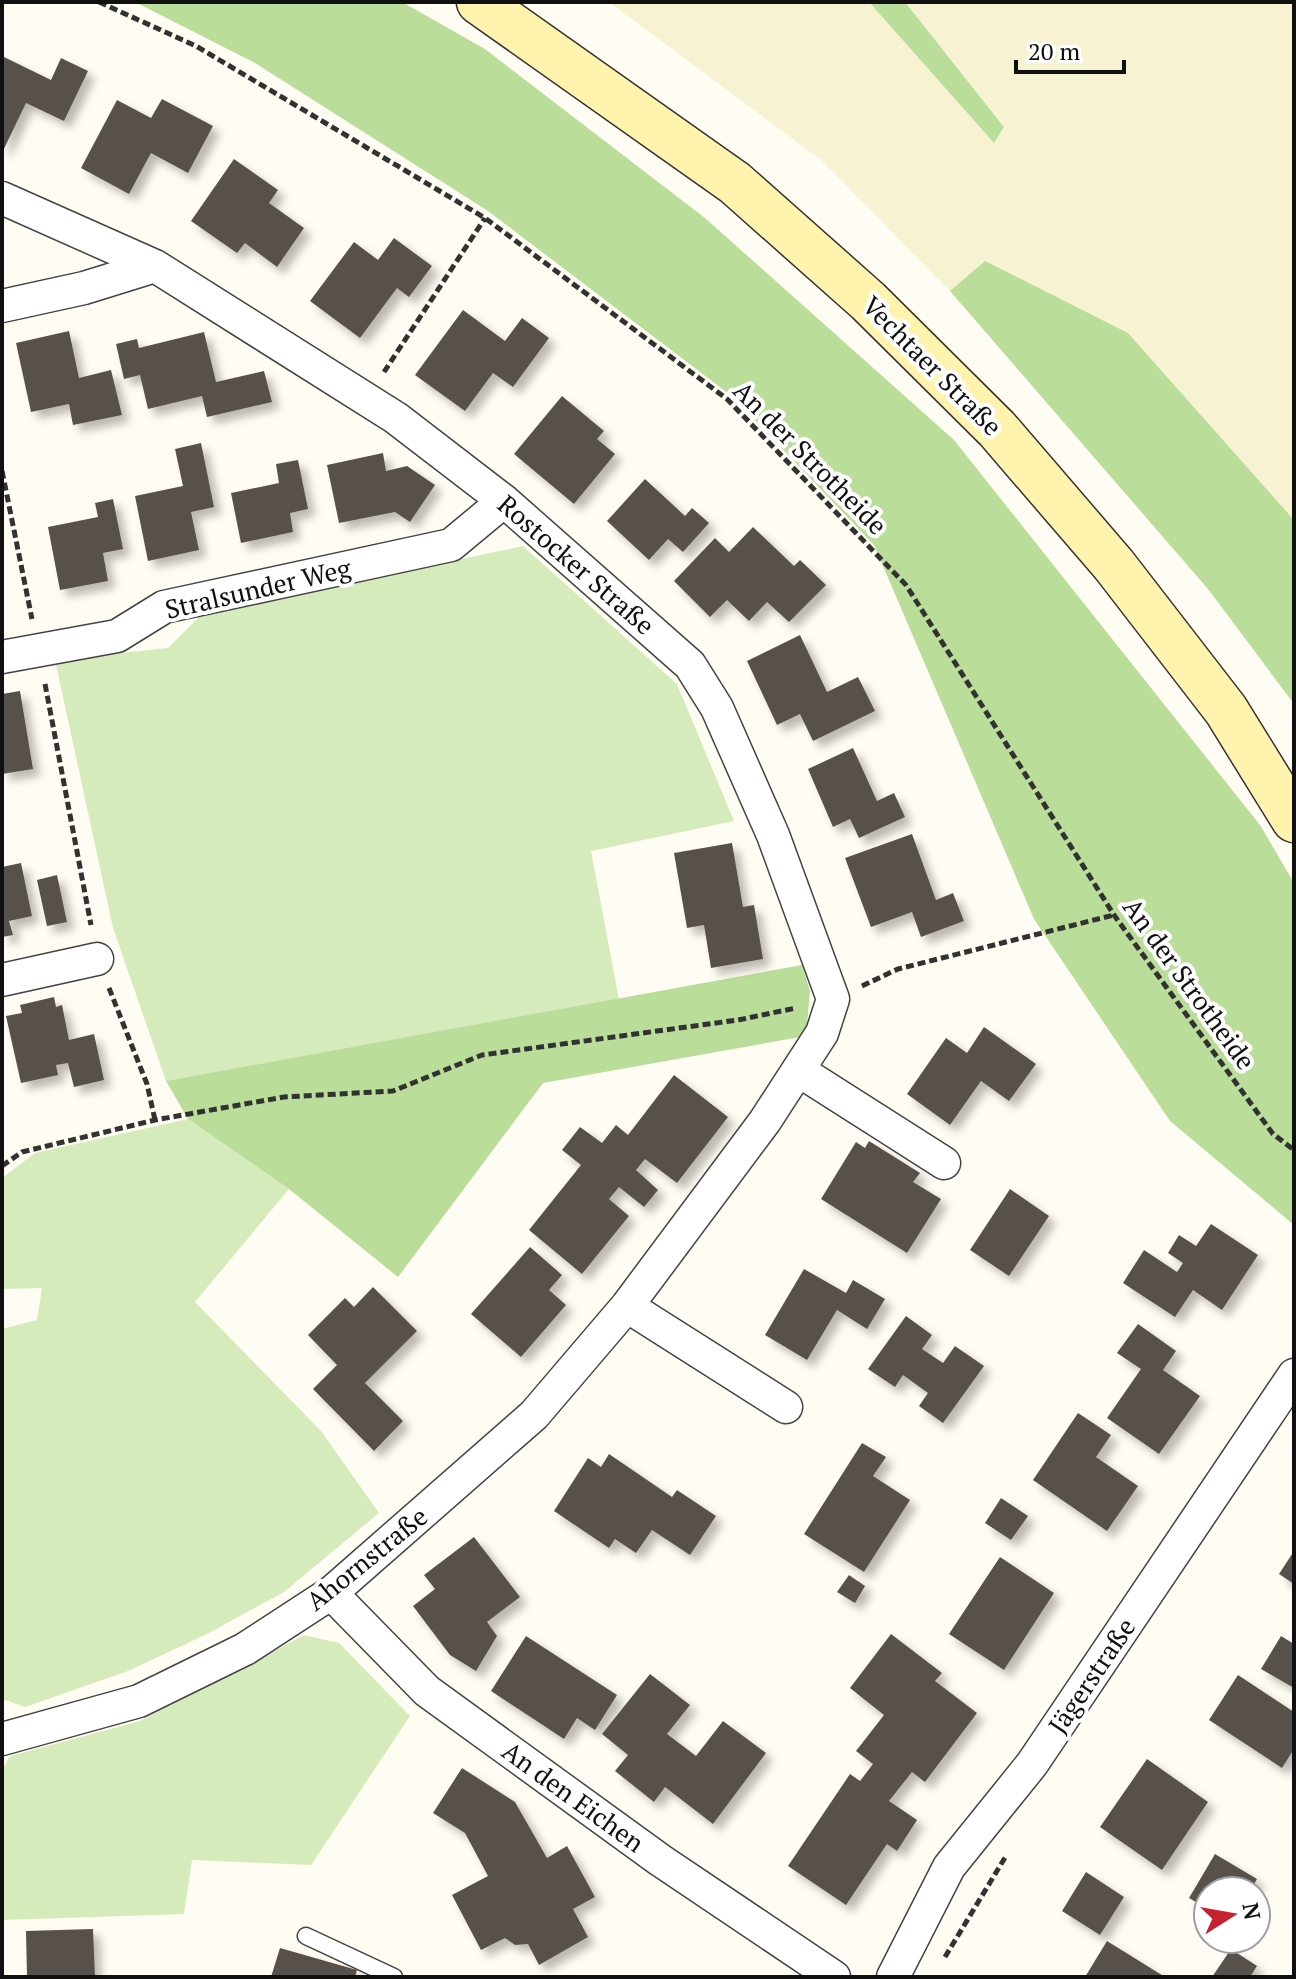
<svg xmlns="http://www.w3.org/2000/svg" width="1296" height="1979" font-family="'PT Serif',serif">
	<defs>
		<filter id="shadow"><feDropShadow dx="7" dy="7" stdDeviation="4" flood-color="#0004"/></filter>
	</defs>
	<rect width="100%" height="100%" fill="#fffcf3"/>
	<path fill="#f6f2d2" d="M609,2H869L994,143L1004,126L905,2H1294V520L1128,333L985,261L950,291L821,160Z"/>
	<path fill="#d6ebbb" d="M523,546L677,684L734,821L591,851L619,1000L166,1081L113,928L55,660L168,648L202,614Z
		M188,1119L289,1189L195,1302L321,1431L379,1513L284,1592L207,1634L128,1671L25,1707L2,1699V1329L37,1320L42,1288L2,1289V1178L35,1153Z
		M304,1635L339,1643L410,1716L311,1865L192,1860L184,1914L2,1920V1770L10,1756L140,1721Z"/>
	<path fill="#badd9a" d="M135,2H402L485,49L705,218L954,440L1260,825L1294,883V1225L1170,1121L1034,919L874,545L733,397L488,211L255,63Z
		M869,2H905L1004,127L994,143Z
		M985,261L1128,333L1294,520V704L1208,589L950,291Z
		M802,965L810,991L806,1036L543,1083L398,1277L289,1189L188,1119L166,1081Z"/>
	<path fill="#59514c" filter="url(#shadow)" d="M2,56L51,80L61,58L88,71L64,121L26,103L2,153Z
		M162,99L213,126L188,173L151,153L129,194L81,168L117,100L151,118Z
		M234,159L278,190L269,203L304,228L277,267L245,243L237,253L191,221Z
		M394,238L432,266L409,297L397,288L360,338L310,301L354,242L378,260Z
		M463,310L505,341L522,318L549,338L513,387L493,373L465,411L415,375Z
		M69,331L79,378L111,370L122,415L73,425L69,404L31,412L16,343Z
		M204,332L216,382L264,371L272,402L207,417L202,396L148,409L140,375L124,379L116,344L137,339L139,348Z
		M562,396L604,431L597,439L615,454L574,504L514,454Z
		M201,443L214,507L191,512L199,550L148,561L135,496L183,486L175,449Z
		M383,453L386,471L407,466L435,485L410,522L395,512L339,523L327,465Z
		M298,460L308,509L290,513L293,532L241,543L231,493L279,483L276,464Z
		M645,479L685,516L692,508L709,523L683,552L668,539L649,560L607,521Z
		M113,499L123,549L103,553L108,581L60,590L48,527L98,517L95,503Z
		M753,527L794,566L800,560L826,585L789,622L767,602L749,621L727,600L710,617L674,581L715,538L729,552Z
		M800,635L827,692L858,677L875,711L813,741L800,714L777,725L747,661Z
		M20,691L33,769L2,774V694Z
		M853,748L877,801L894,793L905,817L859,838L850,819L833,827L808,769Z
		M912,834L936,900L953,893L964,921L921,937L912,912L871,927L845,858Z
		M732,843L743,907L754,905L763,959L711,968L704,925L687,928L674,853Z
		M21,863L32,916L9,921L13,935L2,937V867Z
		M57,875L67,922L47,926L37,880Z
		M54,997L56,1007L62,1005L69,1040L94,1034L104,1080L74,1087L68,1063L56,1065L58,1075L21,1083L6,1016L22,1013L20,1005Z
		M984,1027L1036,1064L1009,1101L981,1081L950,1125L907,1094L946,1038L967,1053Z
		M674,1075L728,1117L677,1183L645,1159L636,1170L658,1190L644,1207L619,1187L609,1199L629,1216L582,1274L529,1230L581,1165L562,1150L580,1127L602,1143L616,1125L628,1135Z
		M869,1141L920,1173L913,1182L941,1199L907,1253L821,1199L856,1142L865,1148Z
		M1010,1189L1049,1216L1009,1276L970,1250Z
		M1211,1224L1258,1255L1222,1310L1193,1290L1175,1317L1123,1283L1144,1250L1177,1272L1183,1263L1168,1253L1179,1235L1196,1246Z
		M530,1247L562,1275L549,1290L566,1305L521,1357L471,1314Z
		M804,1269L846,1293L853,1280L885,1299L867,1329L837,1310L807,1360L765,1335Z
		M373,1287L417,1331L365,1383L403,1421L374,1451L313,1389L337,1365L308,1335L345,1298L354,1307Z
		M906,1316L932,1335L922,1349L943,1363L955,1346L984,1366L943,1423L919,1406L928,1393L903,1375L895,1387L868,1369Z
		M1138,1324L1176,1351L1163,1370L1200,1396L1159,1454L1107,1418L1141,1369L1117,1353Z
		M1078,1413L1111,1435L1096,1457L1138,1486L1107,1531L1033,1480Z
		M862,1443L886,1457L873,1476L910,1500L864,1572L804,1534Z
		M609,1454L672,1497L677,1490L716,1516L690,1555L652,1530L636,1553L615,1539L609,1548L554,1511L588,1458L601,1467Z
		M1001,1498L1028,1516L1011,1540L985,1523Z
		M474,1537L520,1597L487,1622L497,1636L476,1671L450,1655L413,1606L435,1589L424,1575Z
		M1294,1551V1584L1279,1574Z
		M1000,1557L1054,1593L1004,1670L949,1634Z
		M849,1575L865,1586L855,1603L837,1592Z
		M891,1634L942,1673L935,1681L977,1713L925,1782L912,1772L889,1801L917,1820L897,1851L887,1844L846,1905L788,1866L850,1774L860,1781L873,1764L856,1751L884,1715L850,1688Z
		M526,1636L617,1695L595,1730L577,1718L564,1739L491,1691Z
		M1281,1636L1294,1644V1688L1261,1669Z
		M650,1674L690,1705L667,1734L696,1756L723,1721L766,1753L713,1824L665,1787L654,1802L615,1771L628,1755L602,1734Z
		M1238,1675L1294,1712V1749L1282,1768L1209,1720Z
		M1147,1759L1208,1802L1162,1870L1100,1827Z
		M462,1768L515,1802L547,1858L567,1846L595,1897L573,1909L588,1937L539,1965L528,1944L515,1945L505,1938L481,1950L452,1895L488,1876L465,1833L433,1813Z
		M1215,1854L1257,1879L1250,1891H1208V1909L1189,1898Z
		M1086,1872L1124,1897L1100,1935L1062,1911Z
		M93,1929L95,1977H27L26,1931Z
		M1107,1941L1165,1977H1085Z
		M280,1948L357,1970L355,1977H271Z
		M1231,1949L1257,1966L1250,1977H1212Z"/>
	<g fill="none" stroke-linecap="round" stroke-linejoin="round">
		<g stroke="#434343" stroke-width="19">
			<path id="lane" d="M306,1936L394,1977"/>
		</g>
		<g stroke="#434343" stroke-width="35">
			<path id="street" d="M2,198L155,266L396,418L504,501L690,665L717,708L773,835L833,999L822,1033L765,1121L627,1306L534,1415L331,1593L245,1649L139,1701L2,1739
				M2,306L84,288L155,266
				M2,657L117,636L164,607L451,545L504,501
				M2,980L97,959
				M798,1070L944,1163
				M627,1306L786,1407
				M331,1593L427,1691L660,1860L834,1977
				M893,1977L949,1867L1032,1764L1294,1375"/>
		</g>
		<g stroke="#323232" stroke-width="47">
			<path id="secondary" d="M479,2L735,183L868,301L997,429L1114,565L1226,710L1294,820"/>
		</g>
		<path stroke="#323232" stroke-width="5" stroke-dasharray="8 4" stroke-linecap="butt" d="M99,2L196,46L485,218L727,399L906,585L1114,915L1273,1134L1294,1150
			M384,372L485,218
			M2,471L32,619
			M45,684L91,925
			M862,986L898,969L1114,915
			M109,988L147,1084L155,1120
			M2,1166L22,1152L155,1120L284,1097L393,1091L482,1055L738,1020L796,1008
			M945,1957L1006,1856"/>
		<use href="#lane" stroke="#fff" stroke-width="16"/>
		<use href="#street" stroke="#fff" stroke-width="32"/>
		<use href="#secondary" stroke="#fff3ae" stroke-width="44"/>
	</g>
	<g text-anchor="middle" stroke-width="8" stroke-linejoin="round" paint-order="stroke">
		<g font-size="26" fill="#101010" stroke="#fff">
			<text transform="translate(932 366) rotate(45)" y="9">Vechtaer Straße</text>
			<text transform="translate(810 458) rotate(45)" y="9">An der Strotheide</text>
			<text transform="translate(576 565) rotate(41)" y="9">Rostocker Straße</text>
			<text transform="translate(258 589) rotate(-13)" y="9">Stralsunder Weg</text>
			<text transform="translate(1189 984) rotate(54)" y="9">An der Strotheide</text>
			<text transform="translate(367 1559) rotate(-39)" y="9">Ahornstraße</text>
			<text transform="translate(1092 1676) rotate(-56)" y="9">Jägerstraße</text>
			<text transform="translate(573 1797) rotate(36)" y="9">An den Eichen</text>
		</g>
	</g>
	<rect width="1296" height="1979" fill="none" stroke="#101010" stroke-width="8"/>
	<g transform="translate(1232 1915) rotate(79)"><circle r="38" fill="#ffffff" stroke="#9f9f9f" stroke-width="2"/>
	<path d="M0-6L14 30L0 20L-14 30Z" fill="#c52330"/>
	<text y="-12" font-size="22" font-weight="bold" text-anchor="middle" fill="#101010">N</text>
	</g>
	<path d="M1016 60v12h108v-12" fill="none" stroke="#101010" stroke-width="4"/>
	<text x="1028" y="60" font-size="24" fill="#101010" stroke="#ffffff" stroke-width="6" paint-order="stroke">20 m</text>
</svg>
